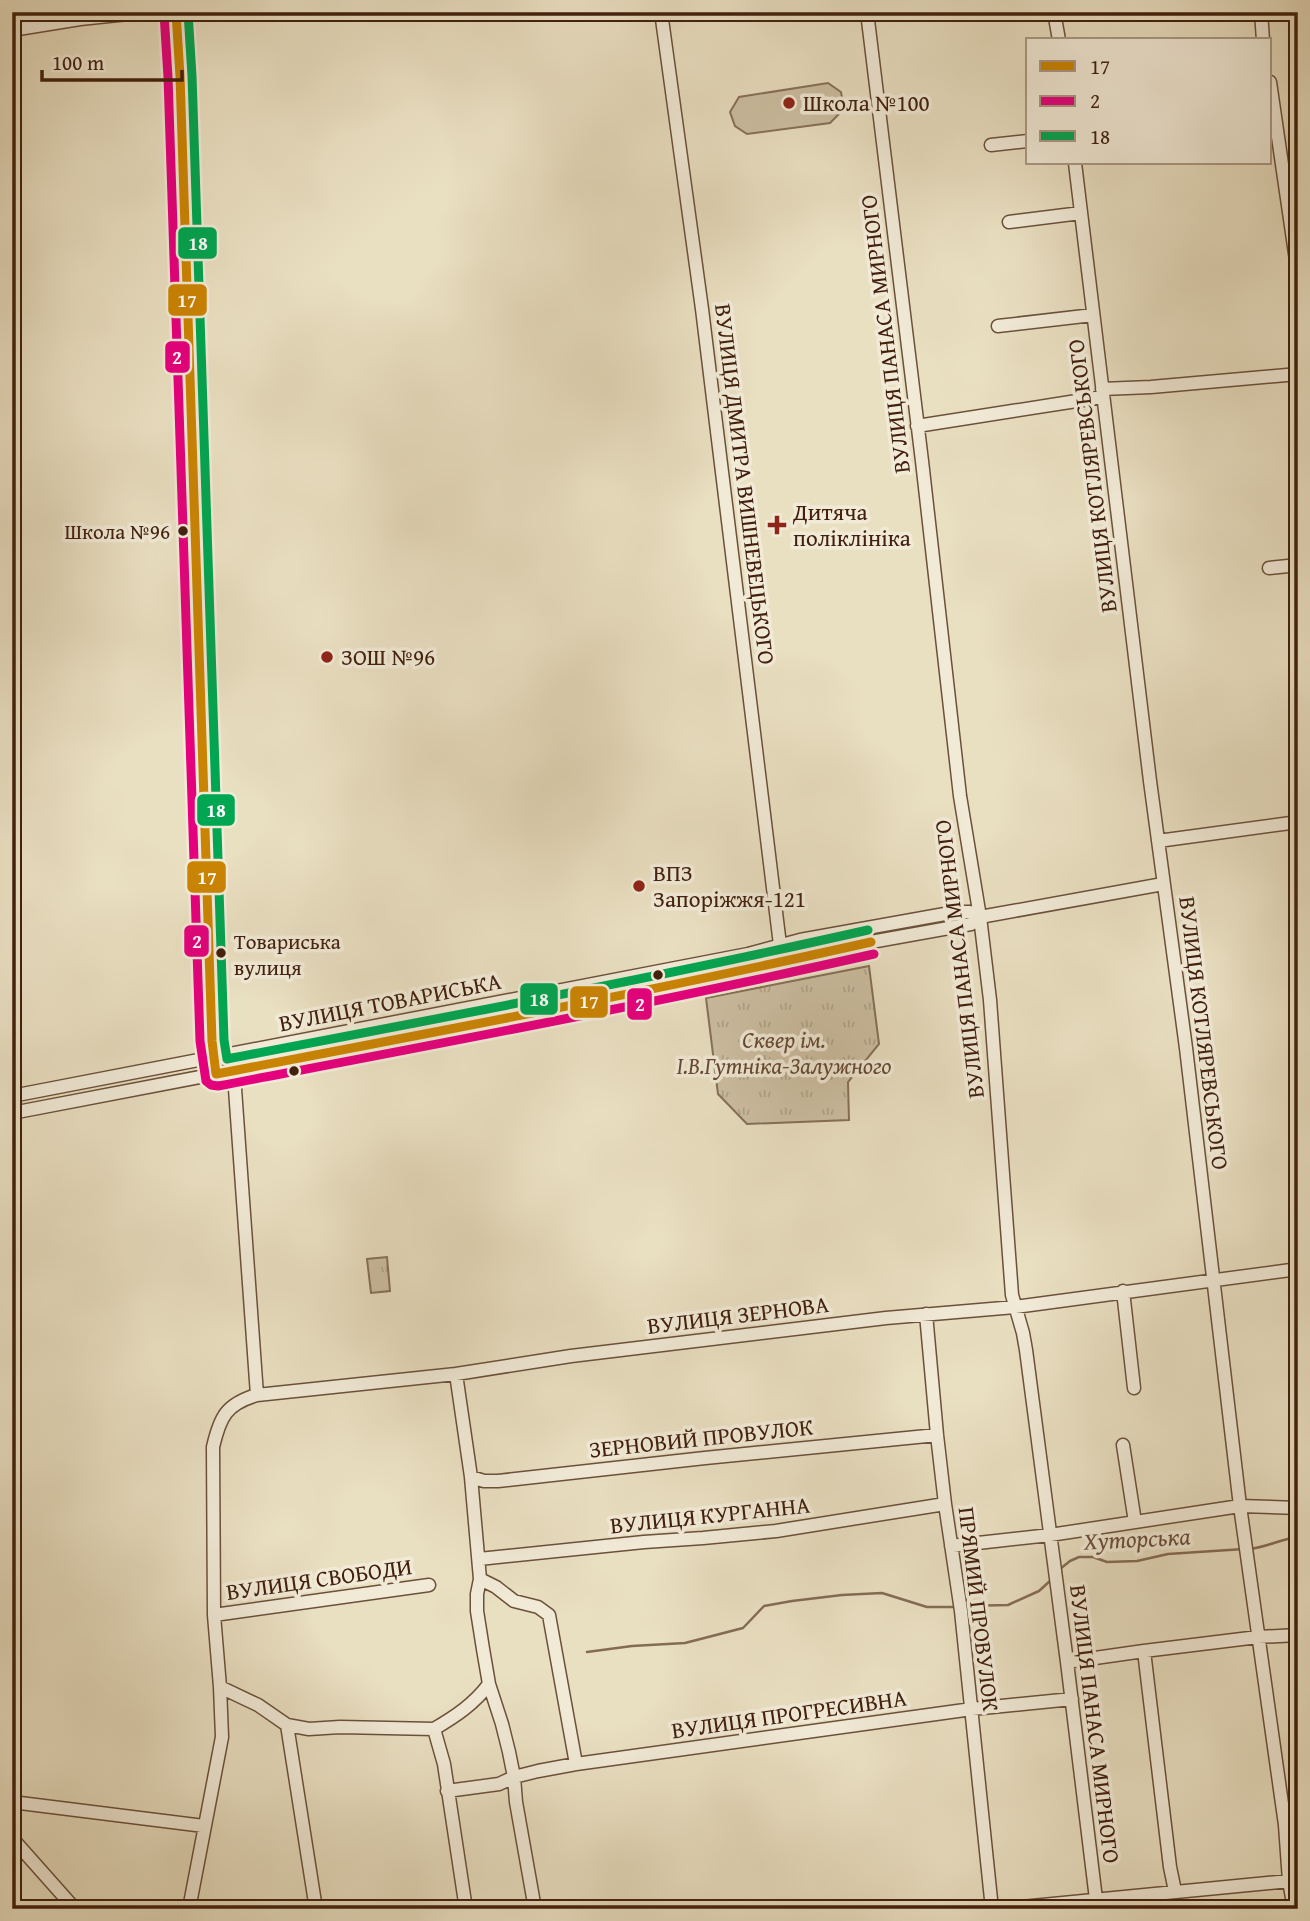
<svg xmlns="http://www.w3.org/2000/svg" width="1310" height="1921" font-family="'Gentium Book Plus',serif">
	<defs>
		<pattern id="grass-tufts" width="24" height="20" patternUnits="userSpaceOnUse" patternTransform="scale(1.75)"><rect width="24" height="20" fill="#ccbfa2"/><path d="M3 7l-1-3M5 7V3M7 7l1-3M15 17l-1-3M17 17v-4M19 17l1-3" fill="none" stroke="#b0a48a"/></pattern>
	</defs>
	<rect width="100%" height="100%" fill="#e9dfc1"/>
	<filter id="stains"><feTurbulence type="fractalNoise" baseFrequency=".00286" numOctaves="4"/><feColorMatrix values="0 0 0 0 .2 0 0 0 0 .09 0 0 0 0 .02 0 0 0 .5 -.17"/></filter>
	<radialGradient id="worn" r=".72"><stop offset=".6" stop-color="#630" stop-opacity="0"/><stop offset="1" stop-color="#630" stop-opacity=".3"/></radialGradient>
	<path fill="url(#grass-tufts)" stroke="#867058" stroke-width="2" d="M869,966L879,1044L848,1082L849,1120L747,1124L718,1094L706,998Z
		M387,1257L390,1291L371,1293L367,1259Z"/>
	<path fill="#ccbfa2" stroke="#867058" stroke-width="2" d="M828,83L841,92L844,109L830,123L747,134L735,126L730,112L739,97Z"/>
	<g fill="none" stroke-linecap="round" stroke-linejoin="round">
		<path stroke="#846c54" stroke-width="2.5" d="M1250,1549C1267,1547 1281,1539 1298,1537
			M1060,1569L1070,1561L1079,1557H1093L1107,1562L1137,1561L1168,1554L1244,1549
			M964,1606L1008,1605L1039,1591L1051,1580
			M587,1652L632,1646L685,1643L743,1628L764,1606L792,1601L842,1595L882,1593L927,1607H957"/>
		<g stroke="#6b503a" stroke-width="15">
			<path id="minor" d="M176,12L180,76L192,430L193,498L212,1041L216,1074
				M661,12L702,309L781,953
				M867,12L922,461L960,796L980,917L990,1000L1012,1295L1023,1333L1026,1350L1067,1662L1096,1899
				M1054,12L1059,40
				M1261,12L1263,40
				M12,30L80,19L147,12
				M1270,82L1298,274
				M991,145L1028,141
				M1075,163L1150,781L1186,1048L1240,1506L1285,1825L1289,1881L1294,1909
				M1009,222L1081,213
				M998,326L1093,315
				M1102,389L1151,387L1298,374
				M917,426L1102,397
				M1269,568L1298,565
				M1158,841L1298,822
				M239,1069L235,1089L257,1395
				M12,1096L748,954L800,940L956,912H970L980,917
				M12,1113L534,1013L750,969L871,942L971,924L980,917L1163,884
				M1123,1291L1134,1388
				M926,1314L937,1435L945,1504L961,1611L992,1909
				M456,1374L471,1477L480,1579L496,1587L514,1601L538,1607L549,1615L576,1764
				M1123,1445L1135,1522
				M471,1477L484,1481H498L705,1458L937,1435
				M951,1546L1050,1535L1240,1506L1298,1508
				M479,1559L644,1542L703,1538L776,1531L945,1504
				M480,1579L477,1594V1611L483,1649L489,1684L502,1724L509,1752L514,1777L516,1802L535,1909
				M214,1615L429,1585
				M1144,1651L1258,1637L1298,1635
				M1067,1662L1144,1651L1170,1867L1175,1891
				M287,1725L258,1705L220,1687L214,1615L213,1447C220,1417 226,1404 257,1395L456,1374L571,1356L886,1318L1015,1307L1298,1269
				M434,1729L444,1764L466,1909
				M434,1729C456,1716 474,1704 489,1684
				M447,1791L499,1784L514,1777L538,1771L576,1764L972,1709L1072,1699
				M12,1802L204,1826
				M12,1838L75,1909
				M189,1909L222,1737L220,1687
				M316,1909L287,1725L309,1729L340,1727L434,1729
				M1001,1909L1289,1881"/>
		</g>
		<use href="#minor" stroke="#f1ead7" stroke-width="12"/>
		<g stroke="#f1ead7" stroke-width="14">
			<path id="bus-1" d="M176,12L180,76L212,1041L216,1074C435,1032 654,991 871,942"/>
		</g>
		<g stroke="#f1ead7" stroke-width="14">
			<path id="bus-2" d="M164,13L168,77L200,1041L206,1081L211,1085L218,1086C437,1044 656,1003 874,954"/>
		</g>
		<g stroke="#f1ead7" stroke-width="14">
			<path id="bus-3" d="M188,12L192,76L224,1040L227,1059C441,1018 655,978 868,930"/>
		</g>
		<use href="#bus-1" stroke="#ca8403" stroke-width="9"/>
		<use href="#bus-2" stroke="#e5007d" stroke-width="9"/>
		<use href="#bus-3" stroke="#00a651" stroke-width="9"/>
	</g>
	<g fill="#8f2418" stroke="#f1ead7" stroke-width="2.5">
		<circle cx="789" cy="103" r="7"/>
		<path d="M773.5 514.5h7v7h7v7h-7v7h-7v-7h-7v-7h7z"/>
		<circle cx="327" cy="657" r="7"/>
		<circle cx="639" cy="886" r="7"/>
	</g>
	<g fill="#41200d" stroke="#f1ead7" stroke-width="2.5">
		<circle cx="183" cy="531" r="6"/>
		<circle cx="221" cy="953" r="6"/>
		<circle cx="658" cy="975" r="6"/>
		<circle cx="294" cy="1071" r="6"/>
	</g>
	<g text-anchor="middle" stroke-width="7" stroke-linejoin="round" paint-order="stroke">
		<g font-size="21" fill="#41200d" stroke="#f1ead7" text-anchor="end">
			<text x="170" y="539">Школа №96</text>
			<text x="234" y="949" text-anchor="start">Товариська<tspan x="234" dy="26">вулиця</tspan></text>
		</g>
		<g font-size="23" fill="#41200d" stroke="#f1ead7" text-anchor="start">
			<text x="803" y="111">Школа №100</text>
			<text x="793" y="520">Дитяча<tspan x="793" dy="26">поліклініка</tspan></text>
			<text x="341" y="665">ЗОШ №96</text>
			<text x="653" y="881">ВПЗ<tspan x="653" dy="26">Запоріжжя-121</tspan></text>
		</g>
		<g font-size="23" fill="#41200d" stroke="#f1ead7">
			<text transform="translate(885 334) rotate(-97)" y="8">ВУЛИЦЯ ПАНАСА МИРНОГО</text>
			<text transform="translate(1092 476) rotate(-97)" y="8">ВУЛИЦЯ КОТЛЯРЕВСЬКОГО</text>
			<text transform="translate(745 484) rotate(83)" y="8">ВУЛИЦЯ ДМИТРА ВИШНЕВЕЦЬКОГО</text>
			<text transform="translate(959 959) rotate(-97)" y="8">ВУЛИЦЯ ПАНАСА МИРНОГО</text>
			<text transform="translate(390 1002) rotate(-11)" y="8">ВУЛИЦЯ ТОВАРИСЬКА</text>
			<text transform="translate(1204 1033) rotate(83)" y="8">ВУЛИЦЯ КОТЛЯРЕВСЬКОГО</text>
			<text transform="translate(738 1315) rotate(-7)" y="8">ВУЛИЦЯ ЗЕРНОВА</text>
			<text transform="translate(701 1438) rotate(-6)" y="8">ЗЕРНОВИЙ ПРОВУЛОК</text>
			<text transform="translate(710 1515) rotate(-6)" y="8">ВУЛИЦЯ КУРГАННА</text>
			<text transform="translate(319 1579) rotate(-8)" y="8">ВУЛИЦЯ СВОБОДИ</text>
			<text transform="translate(979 1609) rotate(83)" y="8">ПРЯМИЙ ПРОВУЛОК</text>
			<text transform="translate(789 1714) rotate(-8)" y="8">ВУЛИЦЯ ПРОГРЕСИВНА</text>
			<text transform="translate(1095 1724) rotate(83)" y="8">ВУЛИЦЯ ПАНАСА МИРНОГО</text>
		</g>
		<g font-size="23" font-style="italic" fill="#644832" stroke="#f1ead7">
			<text x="784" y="1048">Сквер ім.<tspan x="784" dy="26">І.В.Гутніка-Залужного</tspan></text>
		</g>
		<g font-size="24" font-style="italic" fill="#684c37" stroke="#f1ead7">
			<text transform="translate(1137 1539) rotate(-3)" y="8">Хуторська</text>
		</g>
	</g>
	<g stroke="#f1ead7" stroke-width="2.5">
		<rect x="177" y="226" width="41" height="34" rx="7" fill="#00a651"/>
		<rect x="167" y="283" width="41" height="34" rx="7" fill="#ca8403"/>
		<rect x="164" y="340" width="27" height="34" rx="7" fill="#e5007d"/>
		<rect x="196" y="793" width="40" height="34" rx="7" fill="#00a651"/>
		<rect x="186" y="860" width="41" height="34" rx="7" fill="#ca8403"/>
		<rect x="183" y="924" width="27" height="34" rx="7" fill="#e5007d"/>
		<rect x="519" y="982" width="40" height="34" rx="7" fill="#00a651"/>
		<rect x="569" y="985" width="40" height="34" rx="7" fill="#ca8403"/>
		<rect x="626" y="987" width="27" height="34" rx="7" fill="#e5007d"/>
	</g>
	<g font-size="19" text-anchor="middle" font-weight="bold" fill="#fff">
		<text x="198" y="250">18</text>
		<text x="187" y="307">17</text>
		<text x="177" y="364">2</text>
		<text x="216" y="817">18</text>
		<text x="207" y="884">17</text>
		<text x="197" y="948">2</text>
		<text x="539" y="1006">18</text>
		<text x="589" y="1008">17</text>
		<text x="640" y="1011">2</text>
	</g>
	<rect width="1310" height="1921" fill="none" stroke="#e9dfc1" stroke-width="42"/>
	<rect x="14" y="14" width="1282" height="1893" fill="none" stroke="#41200d" stroke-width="3.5"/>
	<rect x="21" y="21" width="1268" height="1879" fill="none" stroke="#41200d" stroke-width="2"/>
	<rect x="1026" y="38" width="245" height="126" fill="#f1ead7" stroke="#ab9986" stroke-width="2"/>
	<rect x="1040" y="61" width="35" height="10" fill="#ca8403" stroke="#ab9986" stroke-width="2"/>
	<text x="1090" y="74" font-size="21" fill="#41200d">17</text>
	<rect x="1040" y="96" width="35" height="10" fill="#e5007d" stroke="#ab9986" stroke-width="2"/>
	<text x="1090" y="108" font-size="21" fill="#41200d">2</text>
	<rect x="1040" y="131" width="35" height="10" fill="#00a651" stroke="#ab9986" stroke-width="2"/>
	<text x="1090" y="144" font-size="21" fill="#41200d">18</text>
	<path d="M42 70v10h140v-10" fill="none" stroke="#41200d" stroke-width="3.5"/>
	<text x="52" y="70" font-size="21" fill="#41200d" stroke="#f1ead7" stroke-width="5" paint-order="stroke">100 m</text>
	<rect width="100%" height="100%" filter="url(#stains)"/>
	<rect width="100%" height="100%" fill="url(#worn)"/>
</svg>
